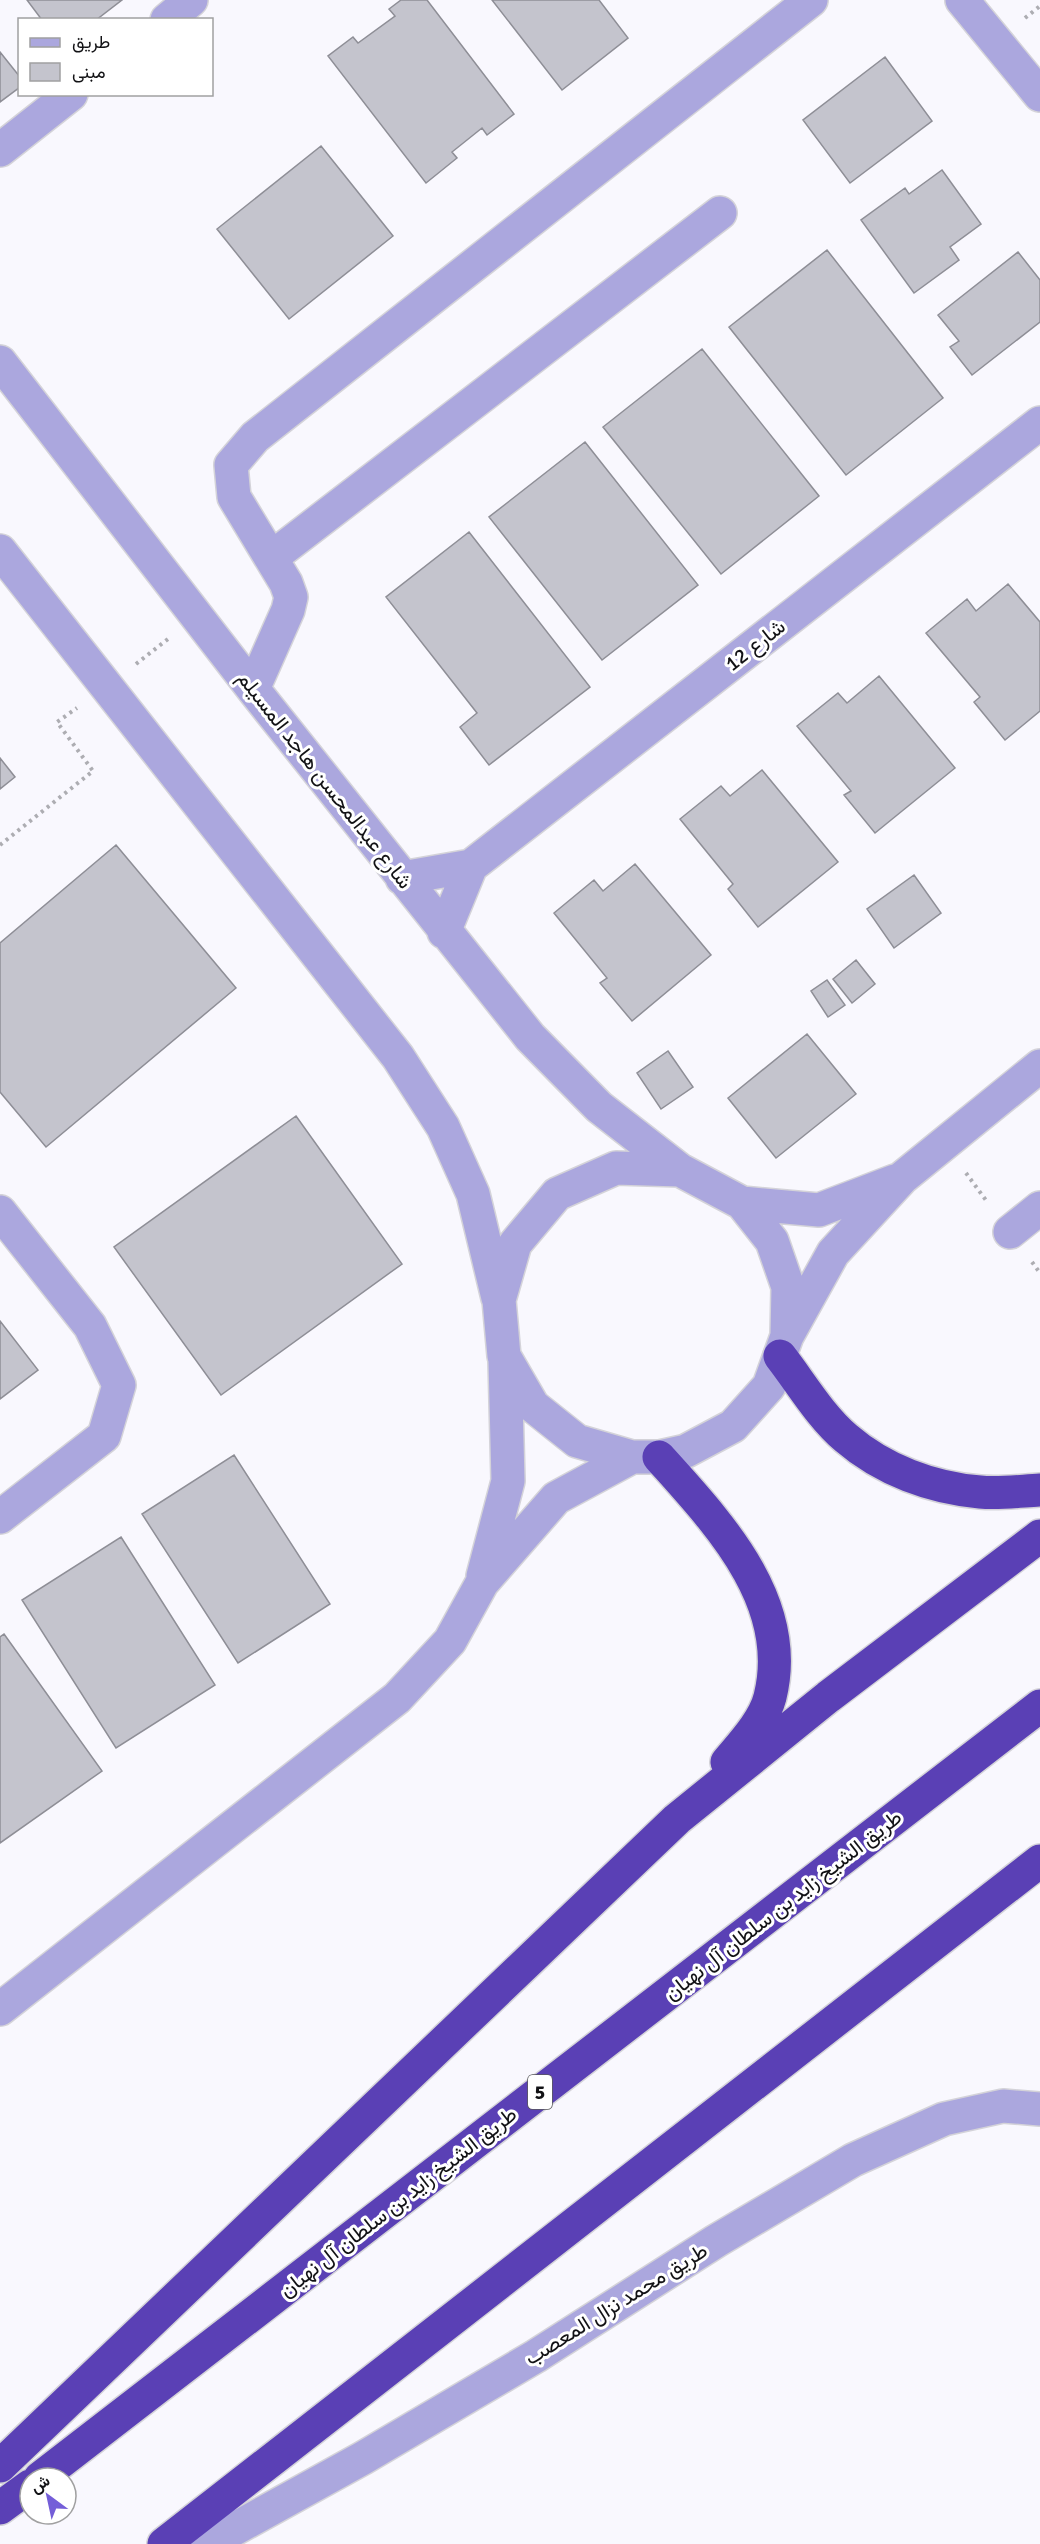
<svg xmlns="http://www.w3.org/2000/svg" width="1040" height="2544" font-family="Signika,Vazirmatn,sans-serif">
	<rect width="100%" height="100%" fill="#f9f8fe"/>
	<path fill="#c4c4cd" stroke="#8e8e96" stroke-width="1.5" d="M27,0H122L96,20H42Z
		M401,0H427L514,114L487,135L482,128L452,152L457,158L426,183L328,56L353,37L358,43L395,16L389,9Z
		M492,0H599L628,38L562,90Z
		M0,52L20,77V87L0,102Z
		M885,57L932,121L850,183L803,120Z
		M321,146L393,236L289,319L217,229Z
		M942,170L981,224L950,247L959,260L914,293L861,220L905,188L909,194Z
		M827,250L943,398L846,475L729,327Z
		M1018,252L1040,280V322L972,375L950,347L959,341L938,315Z
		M702,349L819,496L721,574L603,427Z
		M585,442L698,585L602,660L489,517Z
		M469,532L590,687L489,765L460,727L477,713L386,597Z
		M1008,584L1040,622V711L1005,740L974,702L980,697L926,633L967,599L976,611Z
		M879,676L955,768L875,833L844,795L851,791L797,726L838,693L847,703Z
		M0,758L15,777L0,789Z
		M762,770L838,862L758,927L728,889L733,884L680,819L721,786L730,796Z
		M116,845L236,988L46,1147L0,1092V943Z
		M635,864L711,955L632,1021L600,983L607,978L554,913L594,880L603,891Z
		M914,875L941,913L894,948L867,909Z
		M856,960L875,984L852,1003L833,979Z
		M827,980L845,1005L828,1017L811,991Z
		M807,1034L856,1094L776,1158L728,1098Z
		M668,1051L693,1087L661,1109L637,1073Z
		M296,1116L402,1264L221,1395L114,1247Z
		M0,1321L38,1370L0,1399Z
		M234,1455L330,1604L238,1663L142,1514Z
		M121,1537L215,1685L116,1748L22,1600Z
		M4,1634L102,1771L0,1843V1637Z"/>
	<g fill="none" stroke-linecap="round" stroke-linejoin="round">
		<g stroke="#d4d3d9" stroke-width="36">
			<path id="minor" d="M962,0L1040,95
				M167,20L191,0
				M0,150L71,94
				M0,362L253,689L530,1037L599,1107L680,1170
				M0,551L398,1057L443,1127L473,1194L498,1298
				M271,558L720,213
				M253,689L288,610L291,597L286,583L234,497L231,465L255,437L811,0
				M402,878L471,866L1040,423
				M444,932L471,866
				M742,1203L819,1210L895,1181
				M0,1212L90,1326L119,1385L104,1436L0,1517
				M1010,1232L1040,1208
				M787,1336L788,1287L772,1241L742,1203L680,1170L616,1168L557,1194L515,1244L499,1300L504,1356L533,1406L577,1441L632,1457H659L686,1451L733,1426L769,1386L787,1336L833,1253L902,1178L1040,1066
				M483,1576L508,1481L505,1361
				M0,2009L397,1698L450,1641L482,1583L556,1498L632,1457
				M207,2544L363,2458L536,2356L716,2241L853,2160L944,2119L1003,2106L1040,2109"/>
		</g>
		<g stroke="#d4d3d9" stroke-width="36">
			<path id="highway" d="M780,1356C801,1383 820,1416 846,1438C883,1470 932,1488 980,1492C999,1494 1021,1491 1040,1490
				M659,1457C717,1522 794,1601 770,1697C764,1721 742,1744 727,1762
				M0,2466L677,1819L828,1697L1040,1536
				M40,2478L1040,1706
				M0,2508L30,2486
				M164,2544L1040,1861"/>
		</g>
		<path stroke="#adadb2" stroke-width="4" stroke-dasharray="3 4.5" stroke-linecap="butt" d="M1025,18L1040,6
			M136,664L168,639
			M0,845L93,771L57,722L77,708
			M966,1173L988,1203
			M1032,1262L1040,1273"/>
		<use href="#minor" stroke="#aba7de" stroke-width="33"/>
		<use href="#highway" stroke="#5a40b5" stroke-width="33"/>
	</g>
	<g text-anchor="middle" stroke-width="6" stroke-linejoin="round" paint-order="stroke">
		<rect fill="#fff" stroke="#59595b" stroke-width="1.5" x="528" y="2075" width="24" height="34" rx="4.5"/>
		<g font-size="20" font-weight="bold" fill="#121215">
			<text x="540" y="2099">5</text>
		</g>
		<g font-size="21" fill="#121215" stroke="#fff">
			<text transform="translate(755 645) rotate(-38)" y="7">شارع 12</text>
			<text transform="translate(325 780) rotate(52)" y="7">شارع عبدالمحسن هاجد المسيلم</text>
			<text transform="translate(783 1905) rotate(-38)" y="7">طريق الشيخ زايد بن سلطان آل نهيان</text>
			<text transform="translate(398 2202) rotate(-38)" y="7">طريق الشيخ زايد بن سلطان آل نهيان</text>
			<text transform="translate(616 2304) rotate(-32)" y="7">طريق محمد نزال المعصب</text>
		</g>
	</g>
	<rect x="18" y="18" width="195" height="78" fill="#ffffff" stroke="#a0a0a1" stroke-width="1.5"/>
	<rect x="30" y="38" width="30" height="9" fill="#aba7de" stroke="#a0a0a1" stroke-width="1.5"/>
	<text x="72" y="48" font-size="18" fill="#121215">طريق</text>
	<rect x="30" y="63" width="30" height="18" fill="#c4c4cd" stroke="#a0a0a1" stroke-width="1.5"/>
	<text x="72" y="78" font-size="18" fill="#121215">مبنى</text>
	<g transform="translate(48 2496) rotate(327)"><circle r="28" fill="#ffffff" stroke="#a0a0a1" stroke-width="1.5"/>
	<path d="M0-4.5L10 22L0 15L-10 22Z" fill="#745ed8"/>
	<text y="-9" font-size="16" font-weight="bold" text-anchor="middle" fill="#121215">ش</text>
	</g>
</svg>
